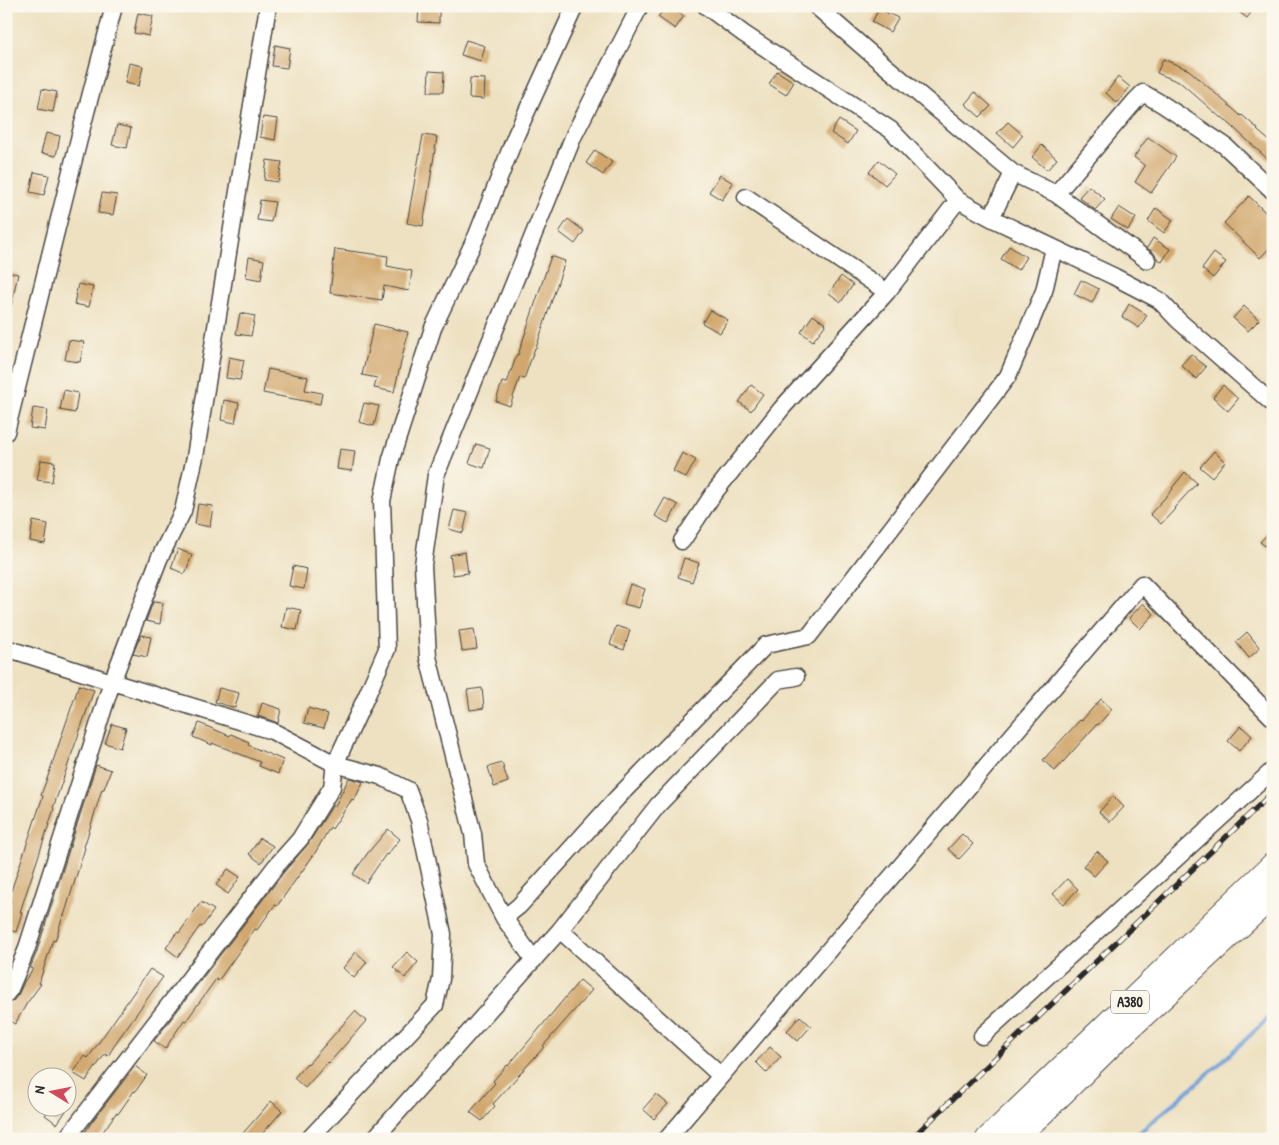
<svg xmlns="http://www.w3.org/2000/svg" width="1279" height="1145" font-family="'Patrick Hand',sans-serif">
	<rect width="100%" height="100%" fill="#fbf7ec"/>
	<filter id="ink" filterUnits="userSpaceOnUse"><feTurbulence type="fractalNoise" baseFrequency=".02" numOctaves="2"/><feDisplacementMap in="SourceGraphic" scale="10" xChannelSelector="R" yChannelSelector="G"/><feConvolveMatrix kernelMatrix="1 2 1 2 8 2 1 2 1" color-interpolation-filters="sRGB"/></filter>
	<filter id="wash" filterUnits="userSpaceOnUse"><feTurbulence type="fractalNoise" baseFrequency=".0096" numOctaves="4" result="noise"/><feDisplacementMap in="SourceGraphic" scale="20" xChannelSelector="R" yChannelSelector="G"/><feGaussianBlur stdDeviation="1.12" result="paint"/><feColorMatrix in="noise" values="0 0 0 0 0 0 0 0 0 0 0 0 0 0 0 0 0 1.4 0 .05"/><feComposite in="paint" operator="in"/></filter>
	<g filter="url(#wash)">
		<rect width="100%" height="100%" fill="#eee1c1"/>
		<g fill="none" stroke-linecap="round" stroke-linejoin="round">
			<path stroke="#6a9ed6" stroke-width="4" d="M1132,1139L1216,1067L1273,1014"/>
		</g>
		<g id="blocks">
			<path fill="#d1a76d" d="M419,6L439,7V23L418,22Z
				M666,6H669L684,16L675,29L658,17Z
				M1231,6H1256L1247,18Z
				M879,9L898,18L890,32L872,22Z
				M138,13L153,16L149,36L134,33Z
				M466,40L485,46L481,61L461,55Z
				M275,45L290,48L287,68L272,66Z
				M1163,59L1189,70L1241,116L1242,115L1258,129L1257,130L1273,144V164L1222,117L1221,118L1181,83L1157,73Z
				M129,63L143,66L139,86L125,83Z
				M429,71L444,72L443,92H428Z
				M777,71L794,82L786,95L769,84Z
				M1118,77L1130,87L1117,103L1106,93Z
				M470,78L485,79L484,99L469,98Z
				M42,89L57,92L53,112L38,109Z
				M975,92L991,106L980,117L965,104Z
				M263,117L278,119L275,140L260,137Z
				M839,120L856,131L848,144L831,133Z
				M1008,122L1023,135L1013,147L997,133Z
				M117,125L131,128L127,148L112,145Z
				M46,133L60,136L56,156L41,153Z
				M423,135L437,137L423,226L407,223Z
				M1148,137L1176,157L1151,193L1135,182L1145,166L1134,157Z
				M1042,145L1057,159L1047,170L1032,157Z
				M595,150L612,162L603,175L586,163Z
				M267,160L282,162L278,182L264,180Z
				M879,160L895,174L885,185L869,172Z
				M34,172L49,175L44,195L30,192Z
				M720,175L733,183L722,200L709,192Z
				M1089,186L1105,199L1095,210L1079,197Z
				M102,193L117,195L113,215L98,213Z
				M1249,196L1273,220V244L1260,258L1224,223Z
				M260,200L275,202L271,222L257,220Z
				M1119,207L1136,218L1128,230L1111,219Z
				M1156,208L1173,220L1164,233L1148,221Z
				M568,219L584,231L575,244L559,232Z
				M1153,238L1170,249L1162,262L1157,258L1153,252L1147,248Z
				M1009,246L1026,257L1018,270L1001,259Z
				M335,249L388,256L387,266L412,271L409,291L384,286L382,300L330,293Z
				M1214,253L1226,262L1213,278L1202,269Z
				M551,256L565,261L536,348H535L524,379L520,377L510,406L496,401L502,382L507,383L517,354L518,355Z
				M249,257L264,260L261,280L246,277Z
				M6,272L18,274L11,306L6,305Z
				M841,276L853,285L841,302L829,293Z
				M1081,280L1099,289L1092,303L1074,294Z
				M78,284L93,287L89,307L74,304Z
				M1129,304L1147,315L1139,328L1122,317Z
				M1244,306L1259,320L1248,331L1233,318Z
				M710,310L728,320L720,333L702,323Z
				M240,313L255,316L251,336L236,334Z
				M813,315L826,324L813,341L801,332Z
				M374,324L408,332L394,392L374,388L377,378L362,375Z
				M69,340L84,342L80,362L65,360Z
				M1191,354L1206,367L1196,379L1181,365Z
				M229,357L244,360L240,380L226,378Z
				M268,369L308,377L305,390L322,393L320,404L263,393Z
				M751,385L763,394L751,411L739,402Z
				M1223,385L1238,399L1228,411L1213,397Z
				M64,390L78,393L75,413L60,410Z
				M224,400L239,403L235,423L221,420Z
				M364,403L379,406L374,426L359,422Z
				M33,408L48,410L45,430L30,428Z
				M476,444L490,448L484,468L469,463Z
				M340,449L355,451L352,471L337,469Z
				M1214,451L1225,462L1212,477L1200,467Z
				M682,453L696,460L686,478L673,471Z
				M41,460L55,462L52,482L37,480Z
				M1185,472L1197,483L1174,508L1175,509L1161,524L1150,514L1173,489L1172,488Z
				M665,498L678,505L668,523L655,516Z
				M198,504L213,506L210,527L195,524Z
				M454,510L468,513L463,533L449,529Z
				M33,521L48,524L45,544L30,541Z
				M1273,528V552L1260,542Z
				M178,549L192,555L185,574L171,568Z
				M465,552L468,573L453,575L450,555Z
				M684,558L699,563L692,582L678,577Z
				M293,566L307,569L304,589L289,586Z
				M630,584L645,589L639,608L624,604Z
				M153,602L163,603L160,624L146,621Z
				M1143,603L1154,614L1140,629L1129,618Z
				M286,607L301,610L297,630L282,627Z
				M616,626L630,630L624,650L610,645Z
				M474,629L477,649L462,651L459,631Z
				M1247,632L1260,648L1249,658L1236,642Z
				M141,635L151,637L147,657L133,654Z
				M79,685L94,690L53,808L54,809L20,912H22L16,932L6,929V913L11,901L8,900L43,796L41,795L48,776Z
				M219,688L239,693L235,708L215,702Z
				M482,688L484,708L470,710L467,690Z
				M1101,699L1112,709L1098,725L1097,724L1055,771L1043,760L1080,720L1081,721Z
				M262,703L281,709L278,723L258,716Z
				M308,708L328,714L324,728L304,723Z
				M199,723L230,736L231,734L249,742L248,745L283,760L278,774L259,766L260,762L212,743V745L193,737Z
				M112,724L126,728L120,748L105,743Z
				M1241,726L1252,736L1239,751L1228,741Z
				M502,763L508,782L494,787L488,767Z
				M96,765L111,770L104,789H102L91,825L84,847L85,848L64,916H63L55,941L53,940L39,983L41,984L27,1003L15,1024L6,1019V1005L13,1001L18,995L25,980L33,969L30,968L36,954Z
				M349,778L363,782L354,801L352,799L332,829L330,827L315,853L277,906L275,905L257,930L255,929L218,981L216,979L186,1021L184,1020L165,1049L154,1041L284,872L308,844L333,805L335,806Z
				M1113,796L1124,807L1110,822L1099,812Z
				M388,829L400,839L387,855L386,854L366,883L353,874L367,854Z
				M962,834L973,844L959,859L948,849Z
				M260,838L273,846L261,863L249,854Z
				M1097,851L1108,861L1094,876L1083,866Z
				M228,869L240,877L228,894L216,885Z
				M1067,879L1078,889L1064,904L1053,894Z
				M201,902L214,910L202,927L200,926L178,957L166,948L177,932L179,933Z
				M356,952L367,962L354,978L343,968Z
				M407,952L418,962L405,978L393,967Z
				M150,969L163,977L119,1038L108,1056L105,1054L86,1081L73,1073L85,1056L88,1058Z
				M580,980L592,990L543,1046L544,1047L493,1104L495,1106L482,1121L470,1112L495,1083L493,1081L507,1065L508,1066Z
				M355,1011L366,1021L329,1063L328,1062L305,1088L294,1078L307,1063L308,1064Z
				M800,1016L811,1026L798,1041L787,1031Z
				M770,1047L781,1057L767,1073L756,1062Z
				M135,1066L147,1075L135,1092L134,1091L118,1114L116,1113L98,1139H81L91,1123Z
				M656,1094L668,1104L654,1119L643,1109Z
				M271,1101L282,1111L258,1139H238Z
				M50,1108H68L57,1124L45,1115Z"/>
		</g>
	</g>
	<g filter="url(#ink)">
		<use href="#blocks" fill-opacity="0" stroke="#484642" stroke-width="1"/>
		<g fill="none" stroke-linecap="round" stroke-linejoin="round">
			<g stroke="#484642" stroke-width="19">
				<path id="minor" d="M706,6L744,34L891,130L958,200L991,218L1113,276L1159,300L1178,320L1273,404
					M816,6L870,53L1013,173L1056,194L1147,260
					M1056,194L1135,101L1143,93L1162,104L1224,145L1273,191
					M746,197L887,292
					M991,218L1013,173
					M6,432L80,135L114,6
					M682,541L714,493L782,408L887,292L958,200
					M6,648L112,682L272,731L335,764L380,776L408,790L419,820L443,934L441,979L435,1005L309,1139
					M504,918L519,906L617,798L766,645L809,636L1008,376L1044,291L1054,248
					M560,930L721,1076
					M534,960L504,918L476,864L473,834L428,657L423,565L436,475L574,135L640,6
					M6,994L10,989L26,951L112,682L159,559L183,511L195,457L268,6
					M982,1036L1273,770
					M66,1139L276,866L300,839L332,787L335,764L367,695L387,649L382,501L391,459L433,328L477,235L516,135L575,6
					M374,1139L560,930L658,805L778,680L796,677
					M667,1139L1142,584L1273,718"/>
			</g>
			<g stroke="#484642" stroke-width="26">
				<path id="highway" d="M988,1139L1273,865
					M1013,1139L1044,1111L1113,1043L1273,895"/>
			</g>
			<use href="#minor" stroke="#fff" stroke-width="16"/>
			<use href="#highway" stroke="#fff" stroke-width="24"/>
			<g stroke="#2b2b2b" stroke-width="5.5">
				<path id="rail" d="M911,1139L1273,792"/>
			</g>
			<use href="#rail" stroke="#fbf7ec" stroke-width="4" stroke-dasharray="11" stroke-linecap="butt"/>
		</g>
	</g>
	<g text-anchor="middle" stroke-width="4.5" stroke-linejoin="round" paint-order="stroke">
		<rect fill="#fbf7ec" stroke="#696865" stroke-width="1" x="1111" y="990.5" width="38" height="23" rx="4"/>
		<g font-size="14" font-weight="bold" fill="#2b2b2b">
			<text x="1130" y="1007">A380</text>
		</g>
	</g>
	<rect width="1279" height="1145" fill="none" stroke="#fbf7ec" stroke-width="25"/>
	<g transform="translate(52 1092) rotate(280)"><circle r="24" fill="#fbf7ec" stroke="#a8a59f"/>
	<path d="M0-4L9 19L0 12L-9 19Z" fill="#d1495b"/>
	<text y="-8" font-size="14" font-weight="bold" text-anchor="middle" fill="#2b2b2b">N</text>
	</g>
</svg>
